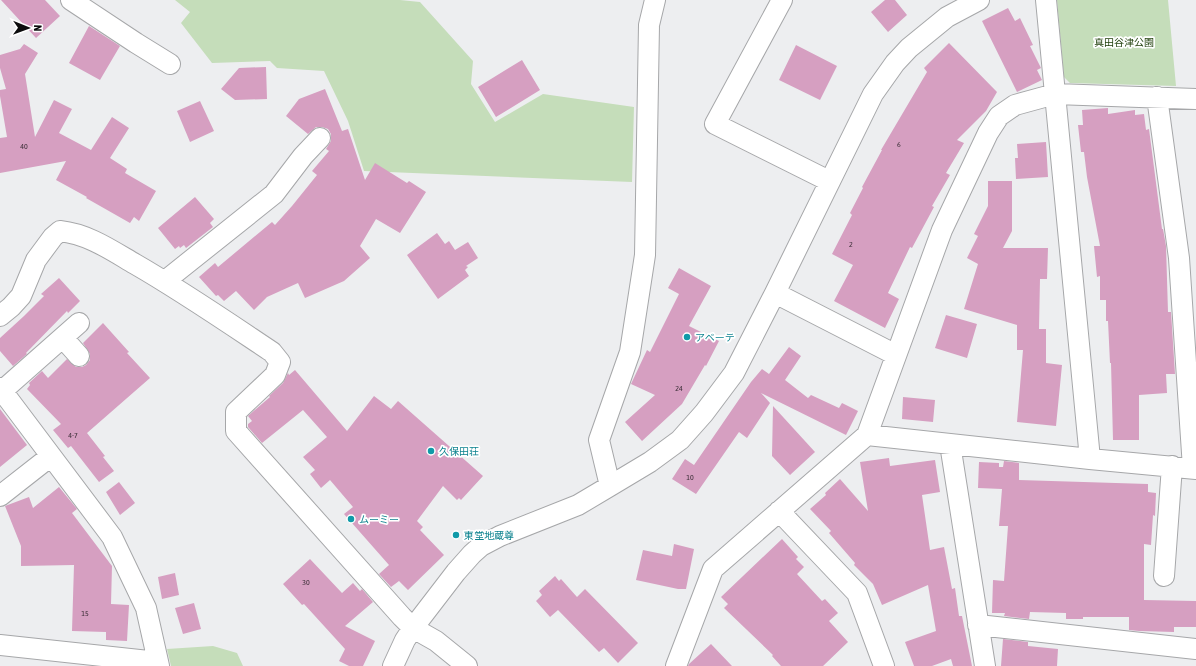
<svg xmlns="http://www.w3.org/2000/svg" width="1196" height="666" font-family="'Asap Condensed','Noto Sans JP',sans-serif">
	<rect width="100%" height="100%" fill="#edeef0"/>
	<path fill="#c5ddba" d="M175,0H400L420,2L473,61L471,84L495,122L543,94L634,107L632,182L364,171L348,121L324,71L277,68L270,61L212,63L181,23L190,12Z
		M1057,0H1168L1176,86L1070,83L1064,77Z
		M213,646L237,653L243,666H171L167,649Z"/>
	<path fill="#d69fc1" d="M1,0H45L60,16L36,38Z
		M885,0H895L907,15L888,32L871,12Z
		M1008,8L1015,21L1020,18L1033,45L1030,46L1041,68L1037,70L1042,80L1017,92L982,21Z
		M89,26L120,46L100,80L69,63Z
		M949,43L997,92L986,111L957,140L964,143L946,173L950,175L932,206L934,207L912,248L910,247L888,293L899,299L885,328L834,301L853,265L832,254L852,215L850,213L863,188L862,187L882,150H881L927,72L924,68Z
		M24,44L38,53L25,74L35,137L54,100L72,109L59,133L91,150L112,117L129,128L110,158L127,169L125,173L156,191L139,221L134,217L130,223L86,198L87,197L56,180L66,161L0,173V138L7,137L0,96V90L6,89L0,68V55L20,49Z
		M796,45L837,66L820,100L779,80Z
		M522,60L540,90L496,117L478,87Z
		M266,67L267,99L235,100L221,89L239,68Z
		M325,89L342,131L348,129L365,180L375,163L407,183L409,181L426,192L400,233L376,219L360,246L370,258L344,281L305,298L298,283L267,297L254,310L236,291L224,301L218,295L216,296L199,277L215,263L218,267L272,222L275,225L292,206L317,175L312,171L329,151L326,149L331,141V134L328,129L322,127H316L308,134L286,116L299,99Z
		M200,101L214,131L190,142L177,111Z
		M1108,108V114L1135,110V115L1144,114L1146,130L1149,129L1162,229H1163L1166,246L1168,312H1171L1175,374H1166L1167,393L1139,395V440H1113L1111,363H1110L1108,321H1106V300H1100V276L1097,277L1094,246H1100L1087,177L1084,152H1081L1078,125H1083L1082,110Z
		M1046,142L1048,177L1016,179L1015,158H1018L1017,144Z
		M988,181H1012V231L1003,248H1048L1047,279H1040L1039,329H1046V363L1062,365L1056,426L1017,422L1023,350H1017V325L964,309L978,264L967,258L978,236L974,234L988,206Z
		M195,197L214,219L210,223L213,227L186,248L184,245L180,248L179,246L175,249L158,228Z
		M437,233L445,244L449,241L455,250L468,242L478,258L466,266L468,267L465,270L469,276L438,299L407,255Z
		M679,268L711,286L689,326L719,341L706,366L705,365L682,404L642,441L625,422L655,395L631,384L647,350L650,352L679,294L668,288Z
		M59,278L80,301L68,313L67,311L26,353L27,354L13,366L0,351V338L24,316L44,296L41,294Z
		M946,315L977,324L967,358L935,348Z
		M103,323L129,352L127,353L150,378L87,433L105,456L103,457L114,471L99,482L71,446L68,448L53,430L61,424L27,389L30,385L29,383L42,371L48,378L67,359L76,367H82L86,365L90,360V354L83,343Z
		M789,347L801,356L785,380L808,398L811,395L839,408L842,403L858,411L846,435L761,393L770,403L747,438L739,432L696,494L672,479L685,459L694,465L751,382L762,369L769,374Z
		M295,370L347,431L374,396L391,409L398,401L483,476L461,500L459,498L457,500L443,486L417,521L423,527L420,530L444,555L408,590L399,581L391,587L379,574L389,565L344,514L353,507L330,480L321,488L310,474L315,470L303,457L327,437L303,410L262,443L248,427V424L252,421L248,416L270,397L269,396L283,383L288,373L289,375Z
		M903,397L935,400L933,422L902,419Z
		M773,406L815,452L790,475L772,456Z
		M0,409L27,445L0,467Z
		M889,458L890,466L935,460L940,492L922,495L930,550L944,547L952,589L955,588L959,616H962L972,666H953L951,659L932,666H914L905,642L936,631L928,585L882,605L873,584L854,565L855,563L829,533L831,531L810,509L826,495L825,493L840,479L868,511L860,462Z
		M1004,461L1019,463V480L1148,484V492L1156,493L1155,516L1153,515L1151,545L1144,544V600L1196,601V627H1174V632L1139,631L1129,630V617H1083V619H1066V613L1030,612L1029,619L1004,616L1005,613H992L993,580L1004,581L1008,526H999L1002,489L978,488L979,462L999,463V467H1003Z
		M119,482L135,503L120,515L106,492Z
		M59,487L77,509L72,513L112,566L111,604L129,605L127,641L106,640V632L72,631L74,565L21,566V546L5,506L29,497L33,508Z
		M782,539L798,557L796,559L804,567L797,574L822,601L825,599L838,613L829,621L848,642L823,666H781L772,656L773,655L724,608L728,604L721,597Z
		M674,544L694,549L686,589H678L636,580L643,550L672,556Z
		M310,559L342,593L353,583L360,591L362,589L373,602L345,626L375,641L363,666H349L339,661L345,649L304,604L302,605L283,584Z
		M175,573L179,595L162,599L158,577Z
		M555,576L559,581L561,579L577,597L585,589L638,643L618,663L604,648L599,652L558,610L550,617L536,601L542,595L539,591Z
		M194,603L201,629L183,634L175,608Z
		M1003,639L1028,642V646L1058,649L1057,666H1001Z
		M711,644L732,666H688L689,664Z"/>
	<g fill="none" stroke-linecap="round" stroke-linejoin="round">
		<g stroke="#a6a7a9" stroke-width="22">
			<path id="street" d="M71,0L136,43L170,64
				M782,0L715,124L829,181
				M1046,0L1090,459
				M1157,97L1179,258L1193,468
				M165,281L274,194L303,156L320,138
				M775,293L896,355
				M0,316L11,307L21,296L36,260L53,237L60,231C88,234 111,250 135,264C182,291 227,322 272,352L280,362L275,375L236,412V431L402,617L413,628L436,641L467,666
				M63,338L79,356
				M0,388L112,537L146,608L159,666
				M2,391L79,323
				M867,435L1090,459L1196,469
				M950,444L985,666
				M610,486L599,440L630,352L645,255L649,25L655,0
				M0,496L51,456
				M779,511L857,593L884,666
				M1164,576L1172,466
				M978,625L1196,649
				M0,645L158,662
				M393,666L405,640L413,628L456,572L472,554L481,546L500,536L578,505L610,486L650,462L680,440L704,413L734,373L775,293L873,94L895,63L909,48L947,17L979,0
				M676,666L713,569L867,435L942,230L988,133L999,116L1015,105L1055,94L1196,99"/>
		</g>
		<use href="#street" stroke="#fff" stroke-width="20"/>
	</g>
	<g fill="#0f9aa8" stroke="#fff" stroke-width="1.5">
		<circle cx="687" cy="337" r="4"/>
		<circle cx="431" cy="451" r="4"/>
		<circle cx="351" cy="519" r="4"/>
		<circle cx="456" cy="535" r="4"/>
	</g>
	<g text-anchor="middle" stroke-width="3.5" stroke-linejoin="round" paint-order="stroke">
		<g font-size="8" fill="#3e313a">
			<text x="899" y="147">6</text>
			<text x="24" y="149">40</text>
			<text x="851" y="247">2</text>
			<text x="679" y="391">24</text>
			<text x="73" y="438">4-7</text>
			<text x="690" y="480">10</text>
			<text x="306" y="585">30</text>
			<text x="85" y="616">15</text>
		</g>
		<g font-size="10" fill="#1a3a05" stroke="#fff">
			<text x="1124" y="46">真田谷津公園</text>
		</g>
		<g font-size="10" fill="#0d838f" stroke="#fff" text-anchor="start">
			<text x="695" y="341">アベーテ</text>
			<text x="439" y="455">久保田荘</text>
			<text x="359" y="523">ムーミー</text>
			<text x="464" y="539">東堂地蔵尊</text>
		</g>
	</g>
	<g transform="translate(28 28) rotate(91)" stroke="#ffffff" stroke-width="3" paint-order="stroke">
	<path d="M0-3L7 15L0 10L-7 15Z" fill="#0c0c0d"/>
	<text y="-6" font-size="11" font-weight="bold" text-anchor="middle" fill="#0c0c0d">N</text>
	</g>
</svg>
